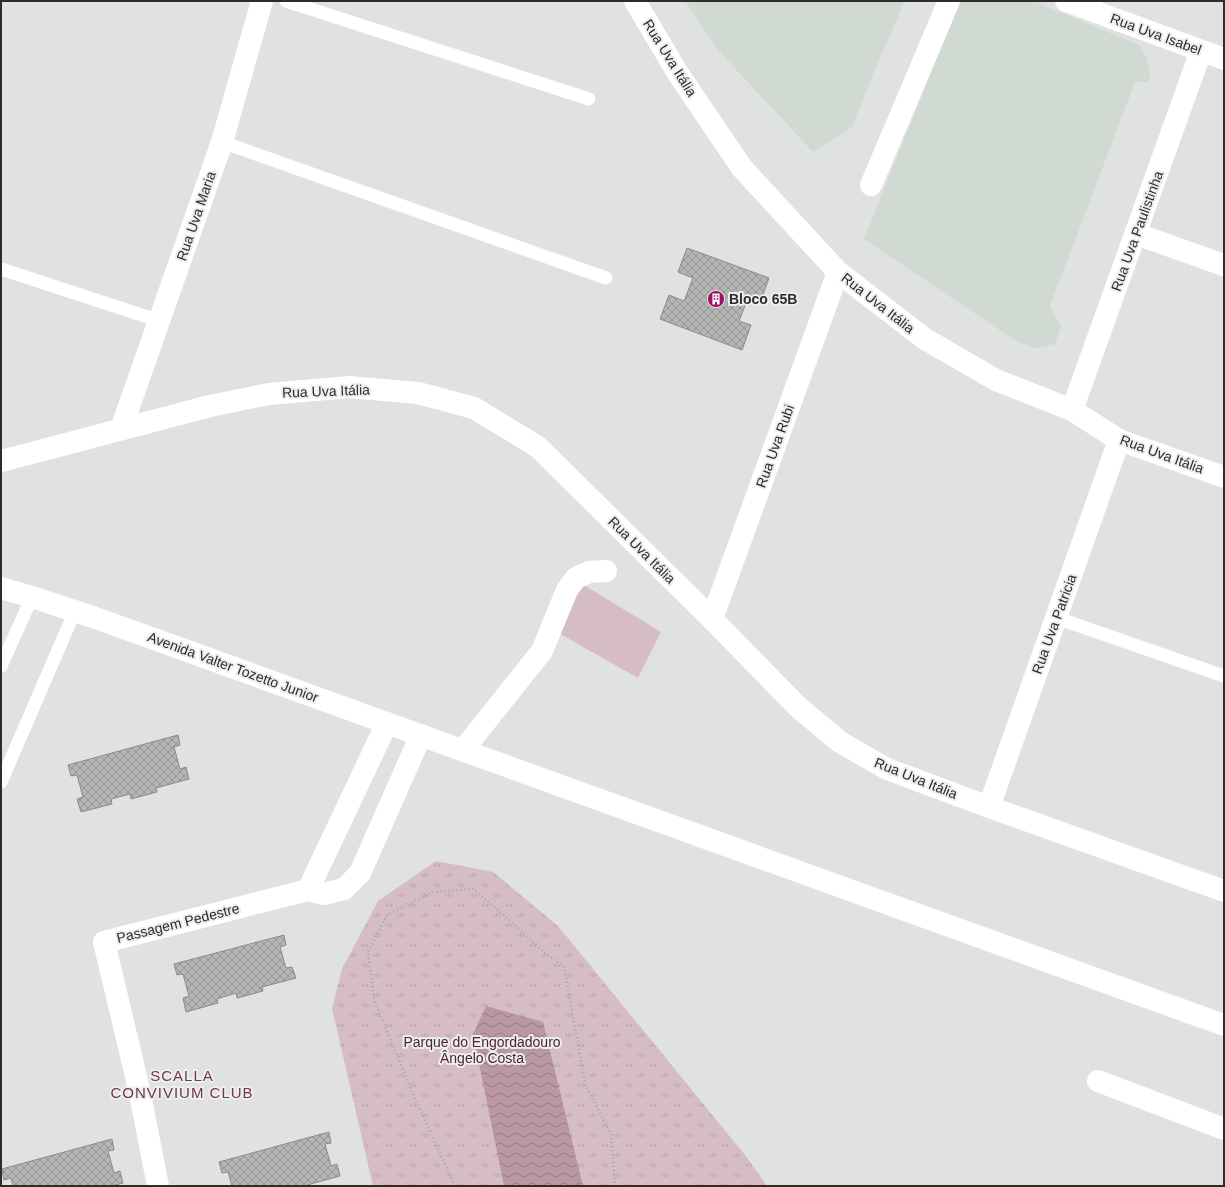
<svg xmlns="http://www.w3.org/2000/svg" width="1225" height="1187" font-family="Arial,sans-serif">
	<defs>
		<pattern id="park-tufts" width="24" height="20" patternUnits="userSpaceOnUse"><rect width="24" height="20" fill="#d6bcc6"/><path d="M3 7l-1-3M5 7V3M7 7l1-3M15 17l-1-3M17 17v-4M19 17l1-3" fill="none" stroke="#b8a2aa"/></pattern>
		<pattern id="water-waves" width="16" height="10" patternUnits="userSpaceOnUse"><rect width="16" height="10" fill="#b997a4"/><path d="M0 5q4-4 8 0t8 0" fill="none" stroke="#977b86"/></pattern>
		<pattern id="building-cross-hatch" width="8" height="8" patternUnits="userSpaceOnUse"><rect width="8" height="8" fill="#b4b6b4"/><path d="M0 0l8 8M0 8l8-8" fill="none" stroke="#939493"/></pattern>
	</defs>
	<rect width="100%" height="100%" fill="#dfe2e0"/>
	<path fill="#d0d9d2" d="M685,1H905L878,62L852,127L813,152L718,50Z
		M960,1H1033L1139,45L1146,56L1150,73L1149,82H1135L1050,306L1061,326L1055,344L1037,348L1016,341L864,239Z"/>
	<path fill="url(#park-tufts)" d="M436,861L493,872L558,926L745,1155L767,1186H373L332,1008L342,969L378,901Z"/>
	<path fill="#d6bcc6" d="M582,584L661,632L638,678L555,631Z
		M687,1179L688,1186L623,1185Z"/>
	<path fill="url(#water-waves)" d="M486,1006L543,1022L583,1186H504L473,1034Z"/>
	<path fill="url(#building-cross-hatch)" stroke="#8a8c8a" d="M687,248L769,278L760,303L748,298L739,321L751,325L742,350L660,319L669,295L684,301L693,278L678,272Z
		M178,735L180,745L174,747L180,769L186,767L189,779L156,788L157,792L131,799L130,794L111,799L112,804L81,812L77,799L83,797L77,775L71,776L68,765Z
		M284,935L286,945L280,947L286,968L292,967L296,978L262,987L263,991L237,998L236,993L217,999L218,1003L186,1012L183,998L189,996L183,974L177,975L174,964Z
		M329,1132L331,1143L325,1144L331,1166L337,1164L340,1176L307,1185L308,1186H232L228,1172L222,1173L219,1162Z
		M112,1139L114,1150L108,1151L114,1173L120,1171L123,1183L111,1186H13L11,1178L4,1180L2,1169Z"/>
	<g fill="none" stroke-linecap="round" stroke-linejoin="round">
		<path stroke="#a4a7a5" stroke-width="2.5" stroke-dasharray="1 3" stroke-linecap="butt" d="M455,1186L416,1101L374,1000L368,952L387,915L433,892L473,889L507,918L546,954L564,966L585,1084L611,1135L615,1186"/>
		<path stroke="#fff" stroke-width="13" d="M286,1L589,99
			M222,142L606,278
			M1,269L160,321
			M1057,618L1224,676
			M1,666L32,597
			M1,782L75,611"/>
		<path stroke="#fff" stroke-width="22" d="M1066,1L1224,59
			M871,185L949,1
			M1136,234L1224,265
			M1072,410L1201,51
			M121,429L222,142L262,1
			M712,619L838,272
			M463,750L542,651L567,590L576,578L589,572L606,571
			M989,807L1119,440
			M308,890L387,723
			M1098,1081L1224,1129
			M158,1186L139,1089L104,942L308,890L324,894L344,889L360,873L421,735"/>
		<path stroke="#fff" stroke-width="22" d="M635,1L677,72L742,168L838,272L925,339L996,380L1072,410L1119,440L1224,477
			M1,461L210,406L269,394L349,387L418,393L474,408L538,447L712,619L798,707L840,742L887,769L989,807L1224,891
			M1,588L32,597L93,617L1224,1025"/>
	</g>
	<defs>
		<g id="building-disc" transform="scale(0.9)"><circle r="9.5" fill="#9b1162" stroke="#ecefed"/><path d="M-4-6H4V6H1V3H-1V6H-4ZM-2.5-4.3h1.7v1.8h-1.7ZM.8-4.3h1.7v1.8H.8ZM-2.5-1h1.7V.8h-1.7ZM.8-1h1.7V.8H.8Z" fill="#fff"/></g>
	</defs>
	<g fill-rule="evenodd">
		<use href="#building-disc" x="716" y="299"/>
	</g>
	<g text-anchor="middle" stroke-width="4" stroke-linejoin="round" paint-order="stroke">
		<g font-size="14" fill="#2b2c2b" stroke="#ecefed">
			<text transform="translate(1156 34) rotate(20)" y="5">Rua Uva Isabel</text>
			<text transform="translate(670 58) rotate(58)" y="5">Rua Uva Itália</text>
			<text transform="translate(196 216) rotate(-71)" y="5">Rua Uva Maria</text>
			<text transform="translate(1137 231) rotate(-70)" y="5">Rua Uva Paulistinha</text>
			<text transform="translate(878 303) rotate(38)" y="5">Rua Uva Itália</text>
			<text transform="translate(326 391) rotate(-2)" y="5">Rua Uva Itália</text>
			<text transform="translate(775 446) rotate(-70)" y="5">Rua Uva Rubi</text>
			<text transform="translate(1162 454) rotate(20)" y="5">Rua Uva Itália</text>
			<text transform="translate(642 550) rotate(45)" y="5">Rua Uva Itália</text>
			<text transform="translate(1054 624) rotate(-70)" y="5">Rua Uva Patricia</text>
			<text transform="translate(233 667) rotate(20)" y="5">Avenida Valter Tozetto Junior</text>
			<text transform="translate(916 778) rotate(22)" y="5">Rua Uva Itália</text>
			<text transform="translate(178 923) rotate(-14)" y="5">Passagem Pedestre</text>
		</g>
		<g font-size="14" font-weight="bold" fill="#2b2c2b" stroke="#ecefed" text-anchor="start">
			<text x="729" y="304">Bloco 65B</text>
		</g>
		<g font-size="14" fill="#502238" stroke="#ecefed">
			<text x="482" y="1047">Parque do Engordadouro<tspan x="482" dy="16">Ângelo Costa</tspan></text>
		</g>
		<g font-size="15" letter-spacing="1" fill="#763453" stroke="#ecefed">
			<text x="182" y="1081">SCALLA<tspan x="182" dy="17">CONVIVIUM CLUB</tspan></text>
		</g>
	</g>
	<rect width="1225" height="1187" fill="none" stroke="#2b2c2b" stroke-width="4"/>
</svg>
